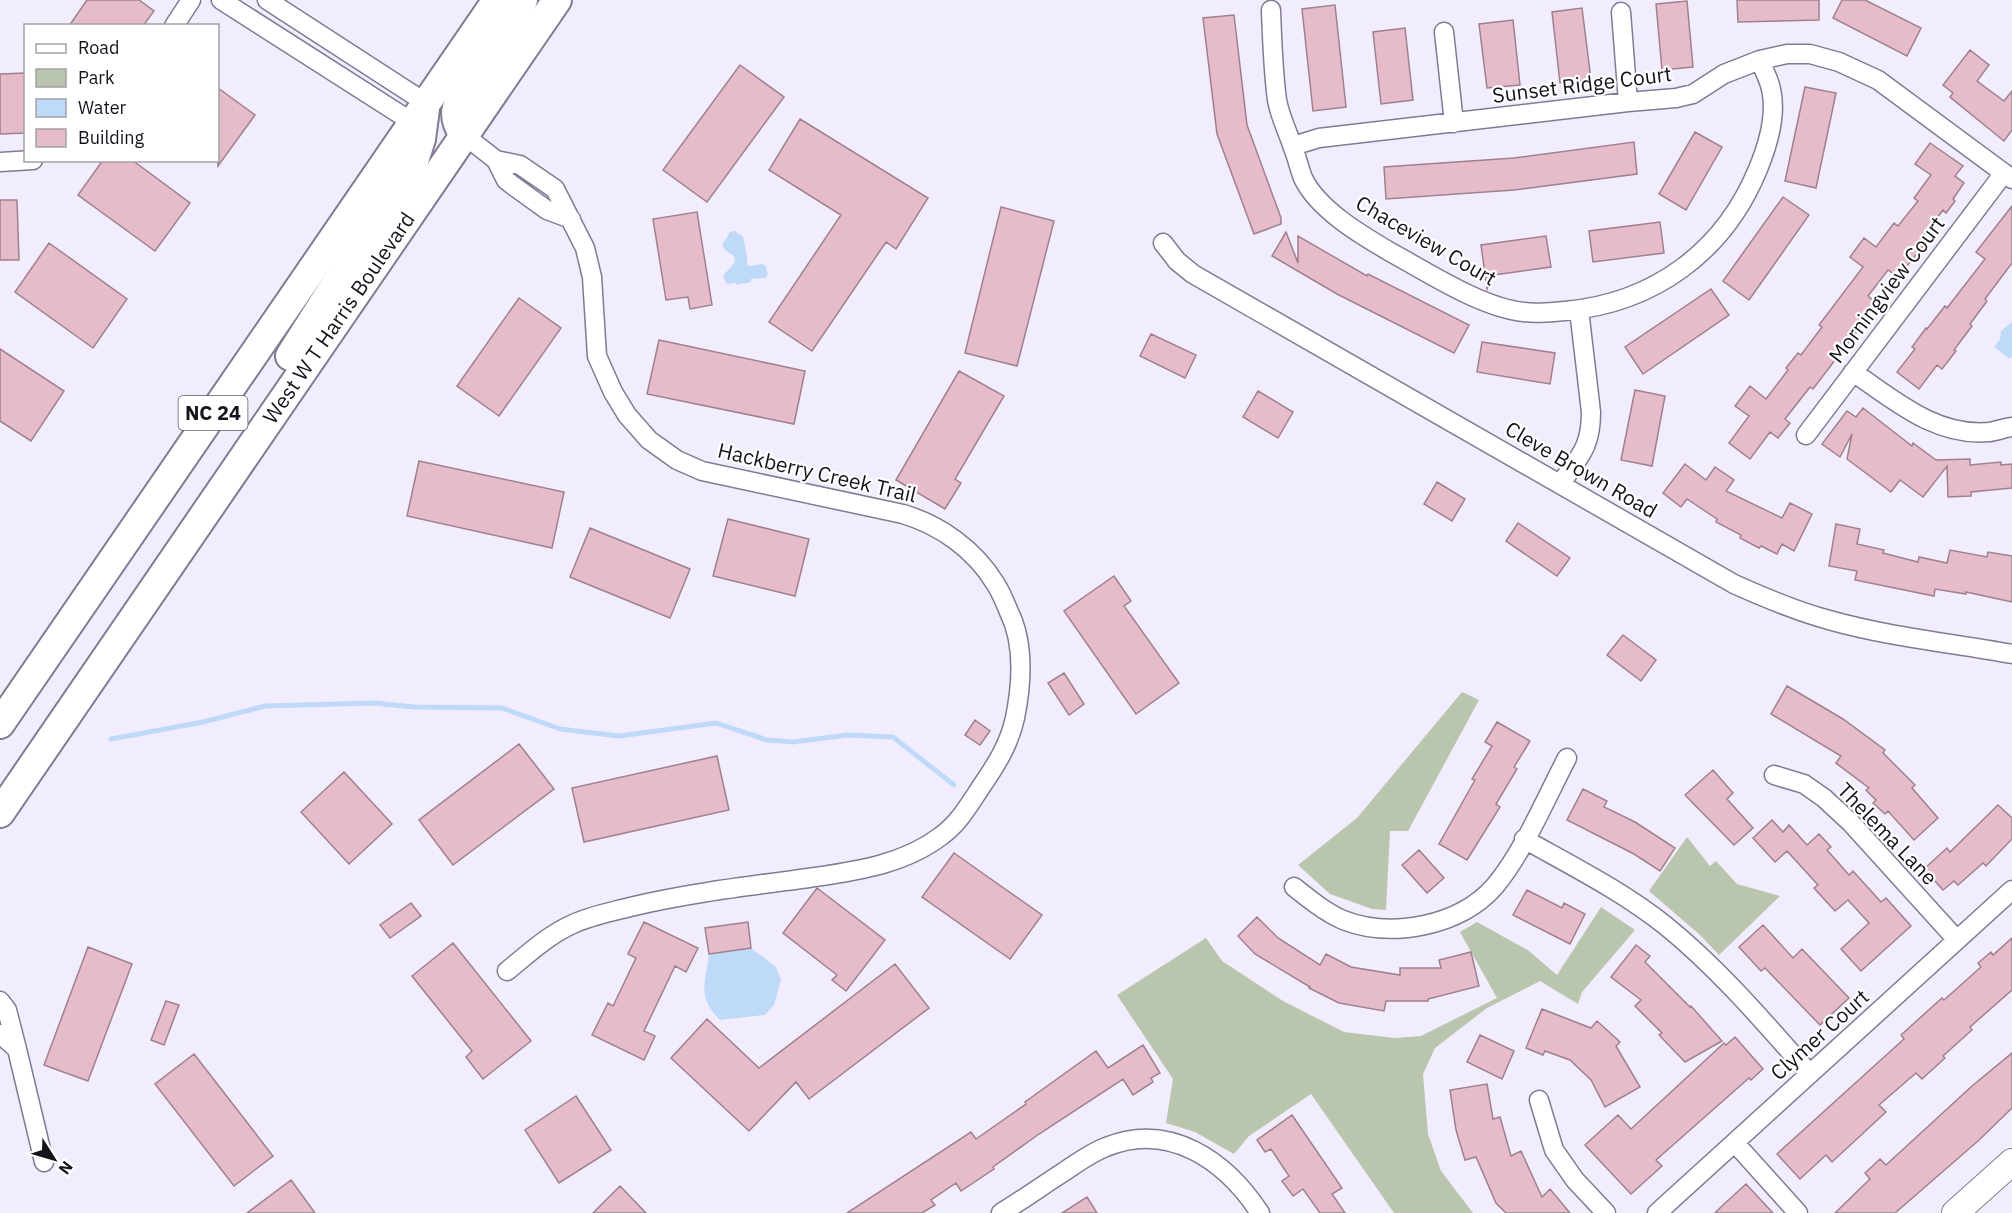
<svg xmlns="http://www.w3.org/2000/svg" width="2012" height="1213" font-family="'IBM Plex Sans',sans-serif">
	<rect width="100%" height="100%" fill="#f2edfe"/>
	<path fill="#b9c6ad" d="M1462,692L1479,700L1408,831H1390L1386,910L1372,909L1330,894L1298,865L1357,818Z
		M1687,837L1710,866L1716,861L1737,884L1780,896L1719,955L1700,935L1649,891Z
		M1601,907L1635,930L1582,992L1578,1004L1540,981L1487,1008L1435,1048L1423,1074L1428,1134L1441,1171L1473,1213H1394L1311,1094L1249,1136L1234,1154L1195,1132L1166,1123L1173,1079L1117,995L1206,938L1222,961L1283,1001L1344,1032L1394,1038L1421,1036L1497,998L1460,932L1477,922L1529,951L1557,975Z"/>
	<path fill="#bfdaf9" d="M735,231L743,237L747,256V264L749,266L762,264L766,266L768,275L765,278L751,279V282L736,285V283L727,284L723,276L735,262L734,256L726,251L722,245L730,232Z
		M2012,322V356L2010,359L1994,347L2000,339L2001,331Z
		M751,948L775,966L781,979L774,1005L765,1015L720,1020C696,996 706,984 709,954Z"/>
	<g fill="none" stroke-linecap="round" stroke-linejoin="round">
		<path stroke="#bfdaf9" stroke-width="5" d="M111,739L203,722L265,706L374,703L414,707L502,708L560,729L619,736L716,723L767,740L782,741L793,742L847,735L893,737L954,785"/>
	</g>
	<path fill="#e6bccb" stroke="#9e818c" stroke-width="1.5" d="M87,0H139L154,11L143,26H69Z
		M1737,0H1819V20L1738,22Z
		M1842,0H1865L1921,28L1907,56L1833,18Z
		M1687,1L1693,67L1662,70L1656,4Z
		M1335,5L1346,107L1313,111L1302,9Z
		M1582,8L1591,80L1560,83L1552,12Z
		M1234,15L1247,125L1281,218V224L1254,234L1217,134L1203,18Z
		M1513,20L1520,85L1487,88L1479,24Z
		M1405,28L1413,100L1381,104L1373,32Z
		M1970,50L1989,65L1977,81L2004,101L2012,91V130L2004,141L1950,97L1953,93L1943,85Z
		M740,65L784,97L707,202L663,170Z
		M26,73V133L0,134V74Z
		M1805,87L1836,93L1816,188L1785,181Z
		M218,88L255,115L218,166Z
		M800,119L928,198L896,249L886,242L812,351L769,322L841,215L769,170Z
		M1695,132L1722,147L1686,210L1659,194Z
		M1634,142L1637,174L1514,190L1386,199L1384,167L1514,158Z
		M1930,143L1963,166L1955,176L1964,183L1953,199L1955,201L1946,213L1943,210L1919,242L1924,245L1898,277L1888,270L1868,296L1876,303L1859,325L1861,326L1813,389L1810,387L1785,419L1790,423L1778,438L1770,432L1750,459L1729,443L1749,416L1735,406L1750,386L1766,399L1788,370L1786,368L1798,353L1801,355L1822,327L1819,325L1863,267L1850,257L1864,238L1876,247L1894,223L1898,226L1918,201L1914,198L1931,175L1915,164Z
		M103,160H132L190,203L155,251L78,195Z
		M1783,197L1809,215L1749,300L1723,281Z
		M0,200H17L19,260H0Z
		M2012,206V263L1985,299L1987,301L1970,324L1972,326L1954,350L1956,351L1942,369L1937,365L1919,389L1897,372L1915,349L1912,347L1926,328L1927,329L1945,306L1947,308L1985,259L1976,252Z
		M1001,207L1054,221L1017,366L965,353Z
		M697,212L712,305L690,309L688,297L666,300L653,219Z
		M1660,222L1664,253L1593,262L1589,231Z
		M1286,232L1298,263V236L1367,276L1368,274L1469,325L1454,353L1337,294L1272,256Z
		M1546,236L1551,267L1494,275L1487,289L1481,245Z
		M49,243L127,299L93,348L15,292Z
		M1711,289L1729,315L1643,374L1625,347Z
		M519,298L561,328L499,416L457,386Z
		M1151,334L1196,355L1185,378L1140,356Z
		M659,340L805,371L794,424L647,394Z
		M1482,342L1555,353L1550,384L1477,372Z
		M0,349L64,391L31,441L0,421Z
		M959,371L1004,396L955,479L961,483L945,509L896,480Z
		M1635,390L1665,396L1652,466L1621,460Z
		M1258,391L1293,412L1278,438L1243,417Z
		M1863,408L1912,446L1913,443L1936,460L1970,459V465L2001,462V465L2012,464V488L1971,492V496L1948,497L1947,466L1923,497L1900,480L1891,492L1847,459L1852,434L1840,457L1822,444L1847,411L1856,417Z
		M419,461L564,492L552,548L407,516Z
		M1685,464L1706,480L1715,467L1734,480L1726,491L1782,518L1790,503L1812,514L1794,551L1782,544L1777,554L1761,546L1759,548L1740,538L1741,535L1716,522L1717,519L1687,499L1681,507L1663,493Z
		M1437,482L1465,499L1452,521L1424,504Z
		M728,519L809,539L795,596L713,576Z
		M1518,523L1570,558L1557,576L1506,541Z
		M1836,524L1860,529L1857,544L1884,550L1883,553L1918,562L1919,557L1947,563L1950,550L1987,557L1988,552L2012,556V602L1966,592V594L1935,589L1934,596L1855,580L1857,571L1829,566Z
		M590,528L690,569L670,618L570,577Z
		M1114,576L1131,601L1124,606L1179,683L1136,714L1064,611Z
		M1623,635L1656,660L1641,681L1607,655Z
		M1064,673L1084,704L1069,715L1048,683Z
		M1787,686L1843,719L1885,750L1883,753L1915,785L1912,788L1938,818L1914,840L1888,811L1885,814L1873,803L1876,800L1866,790L1869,788L1836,763L1841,756L1771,714Z
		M975,720L990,731L980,745L965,735Z
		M1497,722L1530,741L1514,767L1517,769L1496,804L1500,807L1467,860L1439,844L1475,780L1472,779L1492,746L1485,742Z
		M519,744L554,789L453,865L419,820Z
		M717,756L729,810L584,842L572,788Z
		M1713,770L1733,793L1727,799L1753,828L1734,845L1685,795Z
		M344,772L392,824L349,864L301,812Z
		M1583,789L1607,801L1604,807L1635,822L1675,848L1660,871L1634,854L1567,820Z
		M1998,805L2012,818V839L1986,866L1983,863L1958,885L1954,881L1943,890L1924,869L1947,848L1950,852Z
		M1772,820L1783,832L1789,825L1807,845L1819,834L1831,847L1827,850L1849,875L1853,871L1881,902L1886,898L1911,926L1861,971L1841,949L1869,923L1848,900L1835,911L1814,888L1818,885L1787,851L1775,862L1753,838Z
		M1419,850L1444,878L1427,893L1402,865Z
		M954,853L1042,915L1010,959L922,897Z
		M817,888L885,940L846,991L832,980L837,975L783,933Z
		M1527,890L1562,908L1564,903L1585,914L1570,944L1513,915Z
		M411,903L421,916L390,938L380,925Z
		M1257,917L1278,938L1320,965L1326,954L1351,967L1400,975V968H1441L1439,960L1471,952L1479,986L1428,999V1001H1386L1384,1011L1339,1003L1309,988L1310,987L1255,954L1238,936Z
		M644,922L698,948L686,972L675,966L644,1031L655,1036L644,1060L592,1035L608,1003L613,1006L636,958L628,954Z
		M748,922L751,948L709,954L705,928Z
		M1763,925L1793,958L1802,949L1849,998L1820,1025L1765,968L1761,971L1739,947Z
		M2012,938V990L1970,1027L1972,1030L1943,1056L1945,1058L1922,1079L1916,1073L1879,1105L1886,1112L1832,1162L1826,1155L1800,1179L1777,1154L1904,1039L1901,1035L1942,998L1944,1000L1981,967L1978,963L1991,952L1993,955Z
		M453,943L531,1041L483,1079L466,1057L472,1051L412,976Z
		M1636,945L1650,956L1645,962L1690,1007L1691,1006L1722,1041L1685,1062L1659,1035L1662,1033L1635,1006L1641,1000L1611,977Z
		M88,947L132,964L88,1081L44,1065Z
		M895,964L929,1008L809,1099L796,1082L749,1131L671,1058L707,1019L759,1068Z
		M166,1001L179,1005L164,1045L151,1040Z
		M1542,1009L1591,1028L1597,1021L1620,1042L1616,1046L1640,1087L1605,1107L1591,1080L1570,1060L1545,1051L1543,1055L1526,1048Z
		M1480,1035L1514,1051L1502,1079L1467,1062Z
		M1735,1037L1763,1069L1751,1080L1749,1078L1656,1160L1662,1166L1631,1194L1585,1145L1618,1115L1631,1129L1724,1043L1726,1045Z
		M1143,1045L1160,1073L1151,1078L1153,1082L1133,1095L1123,1079L1039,1134L993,1167L994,1169L961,1191L956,1183L931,1200L935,1205L922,1213H847L971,1132L976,1139L1026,1104L1025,1102L1096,1051L1108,1068Z
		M2012,1053V1108L1978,1141L1895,1213H1835L1870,1179L1865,1173L1880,1159L1886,1165L1972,1086Z
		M194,1054L273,1156L234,1186L155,1084Z
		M1487,1084L1493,1119L1500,1117L1511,1156L1521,1151L1542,1197L1550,1189L1570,1213H1506L1496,1203L1476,1157L1465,1160L1456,1130L1450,1090Z
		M576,1096L611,1150L559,1183L525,1130Z
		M1292,1115L1342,1188L1332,1194L1345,1213H1320L1303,1189L1293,1196L1282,1181L1289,1176L1271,1149L1265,1152L1257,1140Z
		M291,1180L315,1213H247Z
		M1746,1184L1773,1213H1715L1723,1205Z
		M620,1186L646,1213H593Z
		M1087,1197L1097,1213H1062Z"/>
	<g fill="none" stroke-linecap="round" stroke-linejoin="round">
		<g stroke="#827a93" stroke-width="21">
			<path id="minor" d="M221,0L412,122
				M267,0L426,103
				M1271,10C1272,40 1273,70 1277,100C1280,117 1288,132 1293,148C1297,157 1299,168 1303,178C1318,210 1363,236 1392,253C1429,273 1482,308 1524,312C1537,314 1551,312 1565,311C1654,303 1724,252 1758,169C1768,145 1777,115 1771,89C1769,79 1763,69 1760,60
				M1621,12L1628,102
				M174,26L191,0
				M1444,32L1454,123
				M464,135L496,160L520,165L555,189L585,248L592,277L597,356L613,392L627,415L649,440L677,460L702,471L903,514C940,525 974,549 995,583C1001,592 1005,602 1009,612C1025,644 1022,683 1015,718C1009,745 996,765 981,787C969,805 959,823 941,836C903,865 855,871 809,878C749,886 688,893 630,907C611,912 590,916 573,924C548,935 528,954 507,971
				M1293,146L1319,138L1628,102L1676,98L1693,94L1724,74L1760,60L1787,54H1810L1839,62L1878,80L2012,179
				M496,160L506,180L511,184L547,210L571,219
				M0,162L33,160
				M1163,243L1177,261L1193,274L1734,584C1765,598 1796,611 1829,620C1889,637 1952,643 2012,654
				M1853,372C1894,400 1936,437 1989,432C1997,431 2004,428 2012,427
				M1806,435L2004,173
				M1561,483C1580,456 1591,447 1591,412L1579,310
				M1774,775L1804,784L1824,798L1851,823L1957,940
				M1524,839C1572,866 1622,891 1666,926C1719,969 1765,1023 1810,1074
				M1294,887C1309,899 1325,912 1343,920C1392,939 1460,926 1495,886C1524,851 1546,798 1567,758
				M0,1001L7,1010L17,1049L0,1034
				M17,1049L44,1162
				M1539,1100L1554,1150L1575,1180L1606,1213
				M1735,1143L1798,1213
				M1001,1213C1022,1200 1042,1186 1062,1173C1076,1164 1090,1153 1106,1147C1170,1121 1226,1161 1260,1213
				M1657,1213L2012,890"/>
		</g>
		<g stroke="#827a93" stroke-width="28">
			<path id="secondary" d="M1955,1213L2012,1162"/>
		</g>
		<g stroke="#827a93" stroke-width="32">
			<g id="primary">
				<path d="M464,135C459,128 456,122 456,113C456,93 510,25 523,0"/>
				<path d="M290,356L414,161L421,139L425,109"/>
				<path d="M0,724L497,0"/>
				<path id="s1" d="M0,813L557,0"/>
			</g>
		</g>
		<use href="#minor" stroke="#fff" stroke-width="18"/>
		<use href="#secondary" stroke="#fff" stroke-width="26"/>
		<use href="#primary" stroke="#fff" stroke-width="28"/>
	</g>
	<g text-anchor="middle" stroke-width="4.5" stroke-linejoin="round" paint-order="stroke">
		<rect fill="#fff" stroke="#5c5a60" stroke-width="1.5" x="178.5" y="396" width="69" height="34" rx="4.5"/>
		<g font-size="20" font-weight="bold" fill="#16131c">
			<text x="213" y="420">NC 24</text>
		</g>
		<g font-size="21" fill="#16131c" stroke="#fff">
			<text transform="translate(1582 85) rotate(-7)" y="7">Sunset Ridge Court</text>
			<text transform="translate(1426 241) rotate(30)" y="7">Chaceview Court</text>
			<text transform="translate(1887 290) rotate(-53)" y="7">Morningview Court</text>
			<text dy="7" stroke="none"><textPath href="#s1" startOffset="600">West W T Harris Boulevard</textPath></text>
			<text transform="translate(1581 470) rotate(30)" y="7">Cleve Brown Road</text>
			<text transform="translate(817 473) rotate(13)" y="7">Hackberry Creek Trail</text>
			<text transform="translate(1887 834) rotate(46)" y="7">Thelema Lane</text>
			<text transform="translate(1820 1035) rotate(-42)" y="7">Clymer Court</text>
		</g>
	</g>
	<rect x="24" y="24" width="195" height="138" fill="#ffffff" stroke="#a2a1a4" stroke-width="1.5"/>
	<rect x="36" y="44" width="30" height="9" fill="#ffffff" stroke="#a2a1a4" stroke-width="1.5"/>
	<text x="78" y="54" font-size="18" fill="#16131c">Road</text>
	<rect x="36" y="69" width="30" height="18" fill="#b9c6ad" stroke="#a2a1a4" stroke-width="1.5"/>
	<text x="78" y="84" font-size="18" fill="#16131c">Park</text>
	<rect x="36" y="99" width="30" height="18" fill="#bfdaf9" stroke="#a2a1a4" stroke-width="1.5"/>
	<text x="78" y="114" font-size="18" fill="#16131c">Water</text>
	<rect x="36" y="129" width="30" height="18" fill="#e6bccb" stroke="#a2a1a4" stroke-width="1.5"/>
	<text x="78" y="144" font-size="18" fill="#16131c">Building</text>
	<g transform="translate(54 1159) rotate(127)" stroke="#ffffff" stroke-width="4.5" paint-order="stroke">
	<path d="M0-4.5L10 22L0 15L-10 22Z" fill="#16131c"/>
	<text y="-9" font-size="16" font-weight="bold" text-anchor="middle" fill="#16131c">N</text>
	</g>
</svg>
